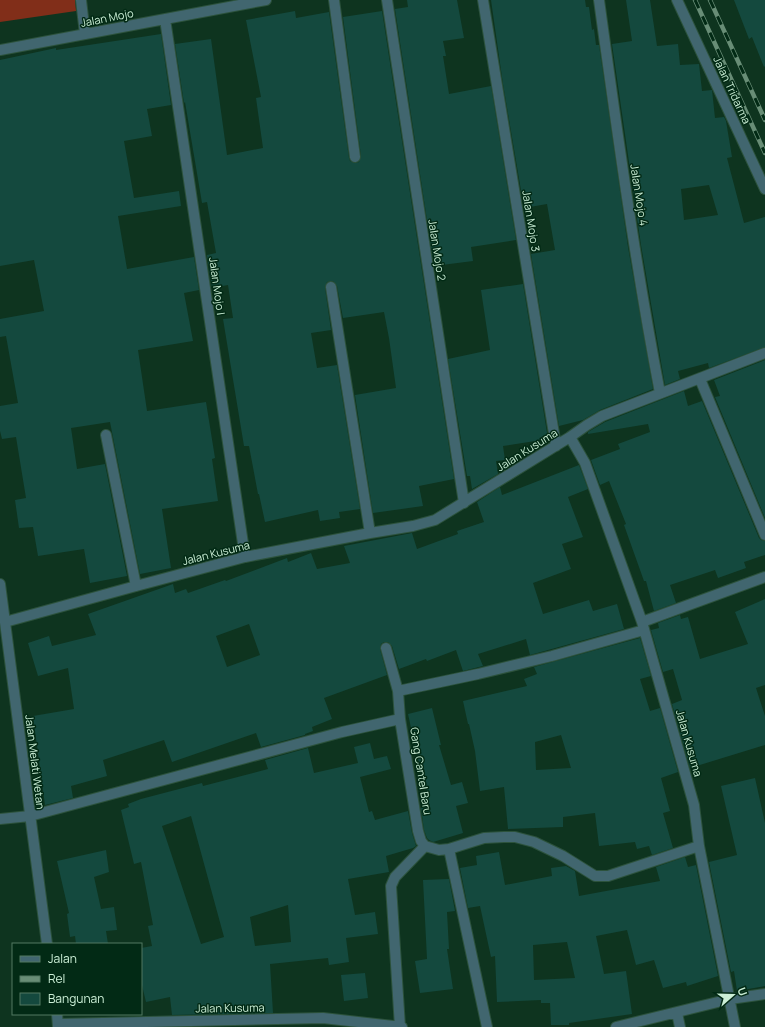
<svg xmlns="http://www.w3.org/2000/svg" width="765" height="1027" font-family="Manrope,sans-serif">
	<rect width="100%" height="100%" fill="#0e341f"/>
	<path fill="#812e19" d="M0,0H75L76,11L0,22Z"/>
	<path fill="#14493e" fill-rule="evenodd" d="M407,0H457L464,38L443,41L446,56H443L449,94L491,86L516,240L471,247L473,261L434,266L395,9L408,7Z
		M491,0H585L586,7H589L592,30L594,29L596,45H599L628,247L653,389L600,410L583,420L559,426L531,254L555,250L547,204L524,208L503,84Z
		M626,0H650L657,46L678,44L680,65L699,64L702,91L712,90L715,118L724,117L726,121L732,157L727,158L744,223L765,217V347L709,368L708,363L678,371L680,379L665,385L641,245L612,44L632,41ZM709,185L718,215L684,220L681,189Z
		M734,0H765V66L764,67L752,37L749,39Z
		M295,11L296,18L329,12L349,158L350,161L355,163L359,162L361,156L343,17L382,11L454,479L419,486L423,506L373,513L355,395L396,388L389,338L384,312L343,318L337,286L333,281L327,282L325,288L331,330L311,333L317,368L337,365L360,509L339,512L340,518L320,521L318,510L265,522L259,494H258L249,446H244L223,319L233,318L228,285L212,288L207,255L216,253L207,202L202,203L185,102L184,103L175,44L211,39L227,155L263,148L256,98L261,97L246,20Z
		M161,34L171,105L147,109L152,136L124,141L134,198L179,191L181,206L118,216L127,269L194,257L199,290L184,293L193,341L138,350L147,411L206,402L215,458L212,459L218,501L162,509L171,568L140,574L110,422L71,428L77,469L105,464L127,576L90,583L84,549L38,556L33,527L19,528L15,500L26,498L16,437L2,439L0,431V406L18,403L6,336L0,337V319L44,311L34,260L0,266V60L56,48V50Z
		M523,284L548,439L503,446L505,460L496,461L498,474L472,489L470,476H467L448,359L490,350L481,290Z
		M765,360V518L715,397L720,396L714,380Z
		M684,391L688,406L702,401L759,538L761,540L765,541V555L744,562L746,568L718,578L715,570L670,585L676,603L654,611L646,581H644L624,525L626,524L609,481L600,485L591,460L620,449L618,444L650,432L648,424L588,434V432L605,422Z
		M579,465L588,489L568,497L583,537L562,544L571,569L533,583L543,614L589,600L593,611L617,604L624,629L530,655L526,639L478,654L483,666L463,671L456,650L427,661L426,659L399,669L392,646L388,642H384L381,644L380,649L387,675L324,698L332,719L312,727L313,731L305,734V735L261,747L256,733L172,762L164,740L103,760L107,776L71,786L73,798L45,805L33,716L74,709L68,668L38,676L28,643L49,636L52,646L96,635L88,614L173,584L175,593L186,589L188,593L225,580L226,581L287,558L288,562L311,553L317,569L350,563L344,546L412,533L417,549L458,534L457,531L484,522L477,502L500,487L502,495ZM249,624L260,655L227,667L216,636Z
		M765,599V685L756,688L765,716V745L690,768L672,704L682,700L673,669L663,672L651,630L659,628L658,623L680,615L681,619L688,617L700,659L748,644L735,612Z
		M640,638L651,676L640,679L650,711L660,708L678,772L661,778L670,811L663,813L673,848L652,855L649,846L637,849L635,842L599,846L595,813L563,817V827L508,829L504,787L480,791L475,751L469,724H468L463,701L527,686L524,679L537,674L534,667ZM561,735L571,768L536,770L535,742Z
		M432,708L441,745H439L451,785L462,782L468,803L456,806L463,833L433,842L429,840L427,838L424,830L421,808L426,806L422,792L427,791L417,755L408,714Z
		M370,743L374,759L387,756L391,769L360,777L369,812L372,811L375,820L408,811L412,833L416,846L413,848L386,856L389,872L348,879L355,915L375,912L378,934L346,938L349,962L329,965L328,958L270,964L273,1013L172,1015L170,997L146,1002L141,981V948L152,946L148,926L153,925L141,862L134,864L121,810L129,807L128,804L141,799L202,783L203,786L268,769L265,760L308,748L314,773L358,763L354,747ZM191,816L224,937L201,944L162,826ZM288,905L291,942L255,946L250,917Z
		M755,778L765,823V986L737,991L734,971L731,972L709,862L737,855L721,786Z
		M106,850L109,872L94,877L101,909L114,907L117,930L106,931L108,944H76L75,936L70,937L67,914L69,913L57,861Z
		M499,852L505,885L552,876L551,868L566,866L575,871L579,896L660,881L656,867L685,857L688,867L696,865L718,976L687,986L686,982L663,988L654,960L636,965L627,930L596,936L604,974L626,971L632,1014L569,1023V1025H551L550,1003H541V1000L497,1002L495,956L491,957L480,906L468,908L460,868L477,865L476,856ZM567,942L575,978L534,980L533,945Z
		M449,879L455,911L447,912L449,949H447L453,989L420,993L415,961L427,959L423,880Z
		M365,973L368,998L344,1001L341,975Z"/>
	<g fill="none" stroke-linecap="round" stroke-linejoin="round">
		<g stroke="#2c523c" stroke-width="12">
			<path id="minor" d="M81,0L85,34
				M334,0L355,157
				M387,0L464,503
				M483,0L556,446
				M599,0C617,131 635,263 660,393
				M677,0L765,189
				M165,19L245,557
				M0,50L266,0
				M331,287L370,533
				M700,379L765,535
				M106,435L136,586
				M570,437L587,425L602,416L765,353
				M0,584L47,944
				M5,622L136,586L245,557L370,533L413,526L435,520L570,437L585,463L642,622L694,805L699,846L735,1027
				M642,622L765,577
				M386,648L398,691L400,719
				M398,691L478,674L552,656L644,630
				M0,819L30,816L342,732L400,719L418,831L421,841L425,846L439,850L449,849L484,838L504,837H515L534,842L563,856L595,876H608L699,846
				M449,849L487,1027
				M677,1013L680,1027
				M57,1014L58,1027
				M58,1024L323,1018L402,1027
				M400,1027L391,886L395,877L425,846
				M616,1027L730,999L765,994"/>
		</g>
		<use href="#minor" stroke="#41666f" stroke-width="10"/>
		<g stroke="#688d76" stroke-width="4.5">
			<path id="rail" d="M695,0L765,153
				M710,0L765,120"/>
		</g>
		<use href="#rail" stroke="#022a15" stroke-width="3" stroke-dasharray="9" stroke-linecap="butt"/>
	</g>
	<g text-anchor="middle" stroke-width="3" stroke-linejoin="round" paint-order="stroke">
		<g font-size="11" fill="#cbeed6" stroke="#022a15">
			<text transform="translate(107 18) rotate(-11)" y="4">Jalan Mojo</text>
			<text transform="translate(732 90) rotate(65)" y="4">Jalan Tridarma</text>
			<text transform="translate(639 195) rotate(81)" y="4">Jalan Mojo 4</text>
			<text transform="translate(531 221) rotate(81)" y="4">Jalan Mojo 3</text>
			<text transform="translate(437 250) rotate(81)" y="4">Jalan Mojo 2</text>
			<text transform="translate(217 286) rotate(82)" y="4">Jalan Mojo I</text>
			<text transform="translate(527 450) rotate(-32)" y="4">Jalan Kusuma</text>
			<text transform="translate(216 553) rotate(-14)" y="4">Jalan Kusuma</text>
			<text transform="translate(689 743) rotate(74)" y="4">Jalan Kusuma</text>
			<text transform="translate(35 762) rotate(83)" y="4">Jalan Melati Wetan</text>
			<text transform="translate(421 771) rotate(81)" y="4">Gang Cantel Baru</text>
			<text transform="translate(230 1008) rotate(-1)" y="4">Jalan Kusuma</text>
		</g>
	</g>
	<rect x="12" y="943" width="130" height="72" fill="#022a15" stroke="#527862"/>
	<rect x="20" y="956" width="20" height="6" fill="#41666f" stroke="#527862"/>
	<text x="48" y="963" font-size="12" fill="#cbeed6">Jalan</text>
	<rect x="20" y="976" width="20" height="6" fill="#688d76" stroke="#527862"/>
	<text x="48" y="983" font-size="12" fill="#cbeed6">Rel</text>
	<rect x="20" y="993" width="20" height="12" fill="#14493e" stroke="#527862"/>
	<text x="48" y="1003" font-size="12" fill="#cbeed6">Bangunan</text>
	<g transform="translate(733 995) rotate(70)" stroke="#022a15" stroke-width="3" paint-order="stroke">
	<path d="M0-3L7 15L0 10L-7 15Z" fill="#cbeed6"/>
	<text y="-6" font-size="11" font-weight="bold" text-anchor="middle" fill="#cbeed6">U</text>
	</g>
</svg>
